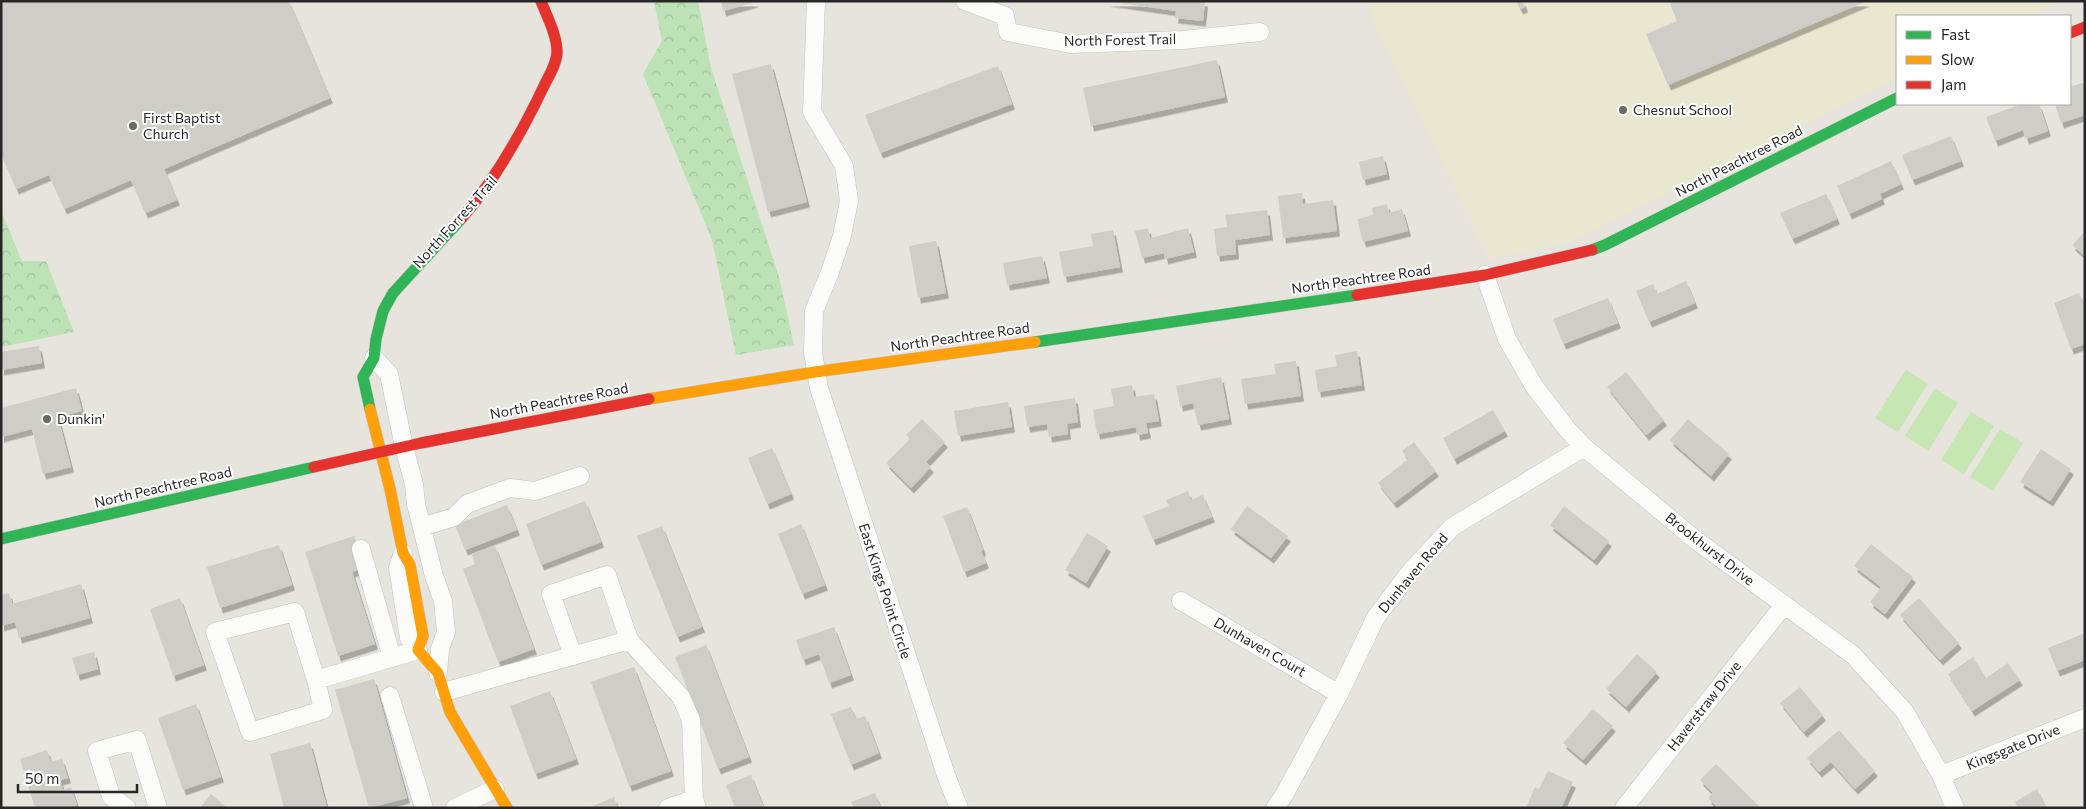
<svg xmlns="http://www.w3.org/2000/svg" width="2086" height="809" font-family="Commissioner,sans-serif">
	<defs>
		<pattern id="forest-crowns" width="20" height="18" patternUnits="userSpaceOnUse" patternTransform="scale(1.25)"><rect width="20" height="18" fill="#bde2b5"/><path d="M2 6a3 3 0 1 1 6 0M12 15a3 3 0 1 1 6 0" fill="none" stroke="#a2c29c"/></pattern>
		<filter id="shadow"><feDropShadow dx="3" dy="5.5" stdDeviation="0" flood-color="#0004"/></filter>
	</defs>
	<rect width="100%" height="100%" fill="#e6e4dc"/>
	<path fill="#e9e7d0" d="M1367,1H2061L2027,16H1897V78L1570,242L1489,259L1373,23Z"/>
	<path fill="url(#forest-crowns)" d="M654,1H698L711,68L779,277L794,345L736,355L712,240L643,74L662,41Z
		M1,211L22,261H46L74,332L1,347Z"/>
	<path fill="#c6e6b3" d="M1906,370L1928,384L1898,432L1875,418Z
		M1935,388L1958,403L1928,451L1905,436Z
		M1971,412L1994,426L1964,474L1941,460Z
		M2000,429L2023,443L1993,491L1970,477Z"/>
	<path fill="#cfcdc7" filter="url(#shadow)" d="M1,1H289L330,98L164,169L177,200L145,213L131,180L64,209L49,175L16,189L1,154Z
		M721,1H755V2L723,11Z
		M1106,1H1205L1203,21L1175,18L1176,11Z
		M1516,1H1523L1525,7L1520,9Z
		M1669,1H1867L1668,85L1646,34L1677,21Z
		M1217,60L1225,97L1091,126L1083,88Z
		M771,64L807,202L768,212L732,74Z
		M998,66L1012,104L880,153L865,115Z
		M2085,82V115L2061,123L2055,104H2070V87Z
		M2022,104H2039L2048,131L2026,139L2023,130L1995,141L1986,117Z
		M1951,136L1961,161L1912,180L1902,155Z
		M1383,156L1387,174L1363,180L1359,162Z
		M1891,161L1901,184L1880,194L1882,199L1849,214L1837,186Z
		M1302,193L1303,204L1333,200L1337,231L1283,238L1278,196Z
		M1826,194L1837,219L1792,239L1780,213Z
		M1387,204L1389,213L1402,209L1408,231L1363,242L1357,219L1373,215L1372,208Z
		M1267,210L1270,235L1235,240L1236,254L1217,256L1214,229L1227,227L1225,215Z
		M1148,228L1150,238L1188,228L1194,252L1165,259L1164,253L1142,258L1135,231Z
		M1113,230L1120,267L1064,277L1059,252L1093,246L1091,234Z
		M2085,231V256L2072,245Z
		M936,241L946,293L918,298L909,246Z
		M1042,256L1047,278L1007,285L1003,263Z
		M1686,281L1695,303L1649,322L1636,291L1653,284L1657,294Z
		M2079,293L2085,308V344L2071,349L2054,303Z
		M1608,298L1618,323L1563,344L1553,319Z
		M39,346L42,363L1,370V352Z
		M1357,351L1362,385L1318,392L1315,370L1337,366L1335,355Z
		M1296,361L1301,396L1245,404L1241,379L1276,374L1274,364Z
		M1626,372L1664,420L1646,435L1607,387Z
		M1221,377L1229,419L1198,425L1193,403L1180,406L1176,386Z
		M1132,385L1134,397L1154,394L1159,421L1146,423L1148,433L1137,435L1136,427L1097,434L1093,410L1114,406L1111,389Z
		M76,388L82,411L58,417L71,467L43,474L32,429L1,437V408Z
		M1075,398L1078,422L1067,424L1068,434L1049,437L1047,424L1027,427L1024,406Z
		M1008,402L1012,427L958,436L954,411Z
		M1493,410L1505,431L1454,459L1443,438Z
		M922,419L945,442L926,462L931,467L911,488L886,463L910,439L906,435Z
		M1688,419L1729,454L1711,476L1670,440Z
		M1414,442L1436,471L1394,503L1378,483L1408,459L1402,451Z
		M772,448L791,494L767,504L748,458Z
		M2041,449L2071,469L2050,501L2020,482Z
		M1188,491L1191,500L1203,495L1212,517L1153,540L1143,516L1169,506L1166,500Z
		M585,501L601,542L541,565L526,524Z
		M507,505L517,530L465,550L455,525Z
		M1247,506L1288,536L1271,558L1231,529Z
		M1564,506L1609,541L1594,560L1550,525Z
		M967,507L983,550L981,551L986,563L964,572L943,516Z
		M801,524L825,585L802,594L778,534Z
		M662,526L702,627L677,637L637,536Z
		M1087,533L1108,546L1086,583L1065,570Z
		M354,536L365,567L352,572L375,644L338,656L305,552Z
		M1871,544L1913,577L1885,614L1870,602L1881,587L1854,566Z
		M279,545L292,585L220,608L207,567Z
		M495,546L534,649L498,662L463,569L475,564L472,554Z
		M81,584L90,618L19,638L15,622L1,626V595L9,593L12,604Z
		M180,598L204,665L173,676L150,609Z
		M1919,598L1959,643L1940,660L1900,615Z
		M834,627L851,675L829,683L819,654L803,660L796,640Z
		M2085,633V660L2057,671L2048,648Z
		M706,645L749,757L718,769L675,657Z
		M94,652L98,669L77,675L72,658Z
		M1637,654L1657,672L1626,707L1606,689Z
		M1973,657L1986,678L2008,663L2020,680L1972,711L1948,674Z
		M634,667L671,771L629,786L591,682Z
		M374,679L407,798L369,808L335,690Z
		M1800,687L1823,715L1804,732L1780,703Z
		M550,691L576,759L535,774L510,706Z
		M196,704L221,777L183,790L158,718Z
		M851,707L856,719L865,716L879,753L851,765L831,714Z
		M1593,709L1613,726L1583,760L1563,743Z
		M1839,730L1875,771L1855,789L1831,762L1819,772L1807,758Z
		M310,743L327,808H284L270,754Z
		M47,750L51,762L62,759L68,778L60,780L63,790L71,787L77,805L68,808H35L20,759Z
		M1716,764L1759,806L1757,808H1718L1708,798L1713,793L1700,780Z
		M1548,771L1573,782L1561,808H1526L1535,787L1539,789Z
		M751,775L764,808H735L726,785Z
		M2037,789L2047,808H2018L2015,802Z
		M875,793L881,808H854L851,802Z
		M211,794L227,808H200Z
		M614,797L618,808H588Z"/>
	<g fill="none" stroke-linecap="round" stroke-linejoin="round">
		<g stroke="#c3c2c2" stroke-width="19">
			<path id="street" d="M816,1L812,112L844,166L849,201L842,236L830,272L814,311L813,352L819,388L947,778L959,808
				M965,1L1005,16L1008,32L1071,44L1183,40L1260,32
				M1485,275L1507,339L1534,386L1567,429L1584,447L1697,541L1853,655L1905,712L1941,775L1955,808
				M374,358L389,374L404,447L414,484L416,504L434,576L443,601L446,632L440,649L438,673
				M422,527L454,517L467,504L510,488L535,491L580,476
				M361,549L392,658
				M1181,601L1339,694
				M295,612L316,680L323,710L250,732L215,632Z
				M573,656L551,594L607,575L629,640
				M316,680L418,650L409,638L398,567L403,553
				M444,692L629,640L681,697L691,720L694,799L697,808
				M390,696L424,808
				M1941,775L2085,718
				M127,808L111,796L97,751L137,740L158,808
				M455,808L495,789
				M668,808L694,799
				M1275,808L1284,795L1339,694L1376,617L1411,571L1452,527L1584,447
				M1624,808L1784,605"/>
		</g>
		<g stroke="#c3c2c2" stroke-width="12">
			<path id="fast" d="M1592,250L1605,245L1897,98
				M1035,342L1357,295
				M370,409L363,377L374,358L376,339L383,311L393,293L462,218
				M1,539L314,467"/>
		</g>
		<g stroke="#c3c2c2" stroke-width="12">
			<path id="slow" d="M649,399L815,372L1035,342
				M370,409L390,489L403,553L410,565L423,636L418,650L438,673L450,712L507,808"/>
		</g>
		<g stroke="#c3c2c2" stroke-width="12">
			<path id="jam" d="M2070,33L2085,27
				M462,218C496,179 521,134 543,88C548,77 557,64 557,52C557,35 547,17 541,1
				M1357,295L1485,275L1592,250
				M314,467L421,443L649,399"/>
		</g>
		<use href="#street" stroke="#fbfbfa" stroke-width="18"/>
		<use href="#fast" stroke="#30b455" stroke-width="11"/>
		<use href="#slow" stroke="#ff9f0a" stroke-width="11"/>
		<use href="#jam" stroke="#e5322d" stroke-width="11"/>
	</g>
	<g fill="#6a6966" stroke="#fff" stroke-width="2">
		<circle cx="1623" cy="110" r="5"/>
		<circle cx="133" cy="126" r="5"/>
		<circle cx="47" cy="419" r="5"/>
	</g>
	<g text-anchor="middle" stroke-width="4" stroke-linejoin="round" paint-order="stroke">
		<g font-size="14" fill="#272727" stroke="#fff">
			<text transform="translate(1120 40) rotate(-1)" y="5">North Forest Trail</text>
			<text transform="translate(1739 161) rotate(-27)" y="5">North Peachtree Road</text>
			<text transform="translate(455 222) rotate(-48)" y="5">North Forrest Trail</text>
			<text transform="translate(1361 279) rotate(-8)" y="5">North Peachtree Road</text>
			<text transform="translate(960 337) rotate(-8)" y="5">North Peachtree Road</text>
			<text transform="translate(559 401) rotate(-11)" y="5">North Peachtree Road</text>
			<text transform="translate(163 487) rotate(-13)" y="5">North Peachtree Road</text>
			<text transform="translate(1710 549) rotate(38)" y="5">Brookhurst Drive</text>
			<text transform="translate(1413 573) rotate(-50)" y="5">Dunhaven Road</text>
			<text transform="translate(885 591) rotate(72)" y="5">East Kings Point Circle</text>
			<text transform="translate(1260 647) rotate(30)" y="5">Dunhaven Court</text>
			<text transform="translate(1704 706) rotate(-52)" y="5">Haverstraw Drive</text>
			<text transform="translate(2013 747) rotate(-22)" y="5">Kingsgate Drive</text>
		</g>
		<g font-size="14" fill="#272727" stroke="#fff" text-anchor="start">
			<text x="1633" y="115">Chesnut School</text>
			<text x="143" y="123">First Baptist<tspan x="143" dy="16">Church</tspan></text>
			<text x="57" y="424">Dunkin'</text>
		</g>
	</g>
	<rect width="2086" height="809" fill="none" stroke="#272727" stroke-width="5"/>
	<rect x="1896" y="15" width="175" height="90" fill="#ffffff" stroke="#a9a9a9"/>
	<rect x="1906" y="31" width="25" height="8" fill="#30b455" stroke="#a9a9a9"/>
	<text x="1941" y="40" font-size="15" fill="#272727">Fast</text>
	<rect x="1906" y="56" width="25" height="8" fill="#ff9f0a" stroke="#a9a9a9"/>
	<text x="1941" y="65" font-size="15" fill="#272727">Slow</text>
	<rect x="1906" y="81" width="25" height="8" fill="#e5322d" stroke="#a9a9a9"/>
	<text x="1941" y="90" font-size="15" fill="#272727">Jam</text>
	<path d="M18 784v8h119v-8" fill="none" stroke="#272727" stroke-width="2.5"/>
	<text x="25" y="784" font-size="15" fill="#272727" stroke="#ffffff" stroke-width="4" paint-order="stroke">50 m</text>
</svg>
